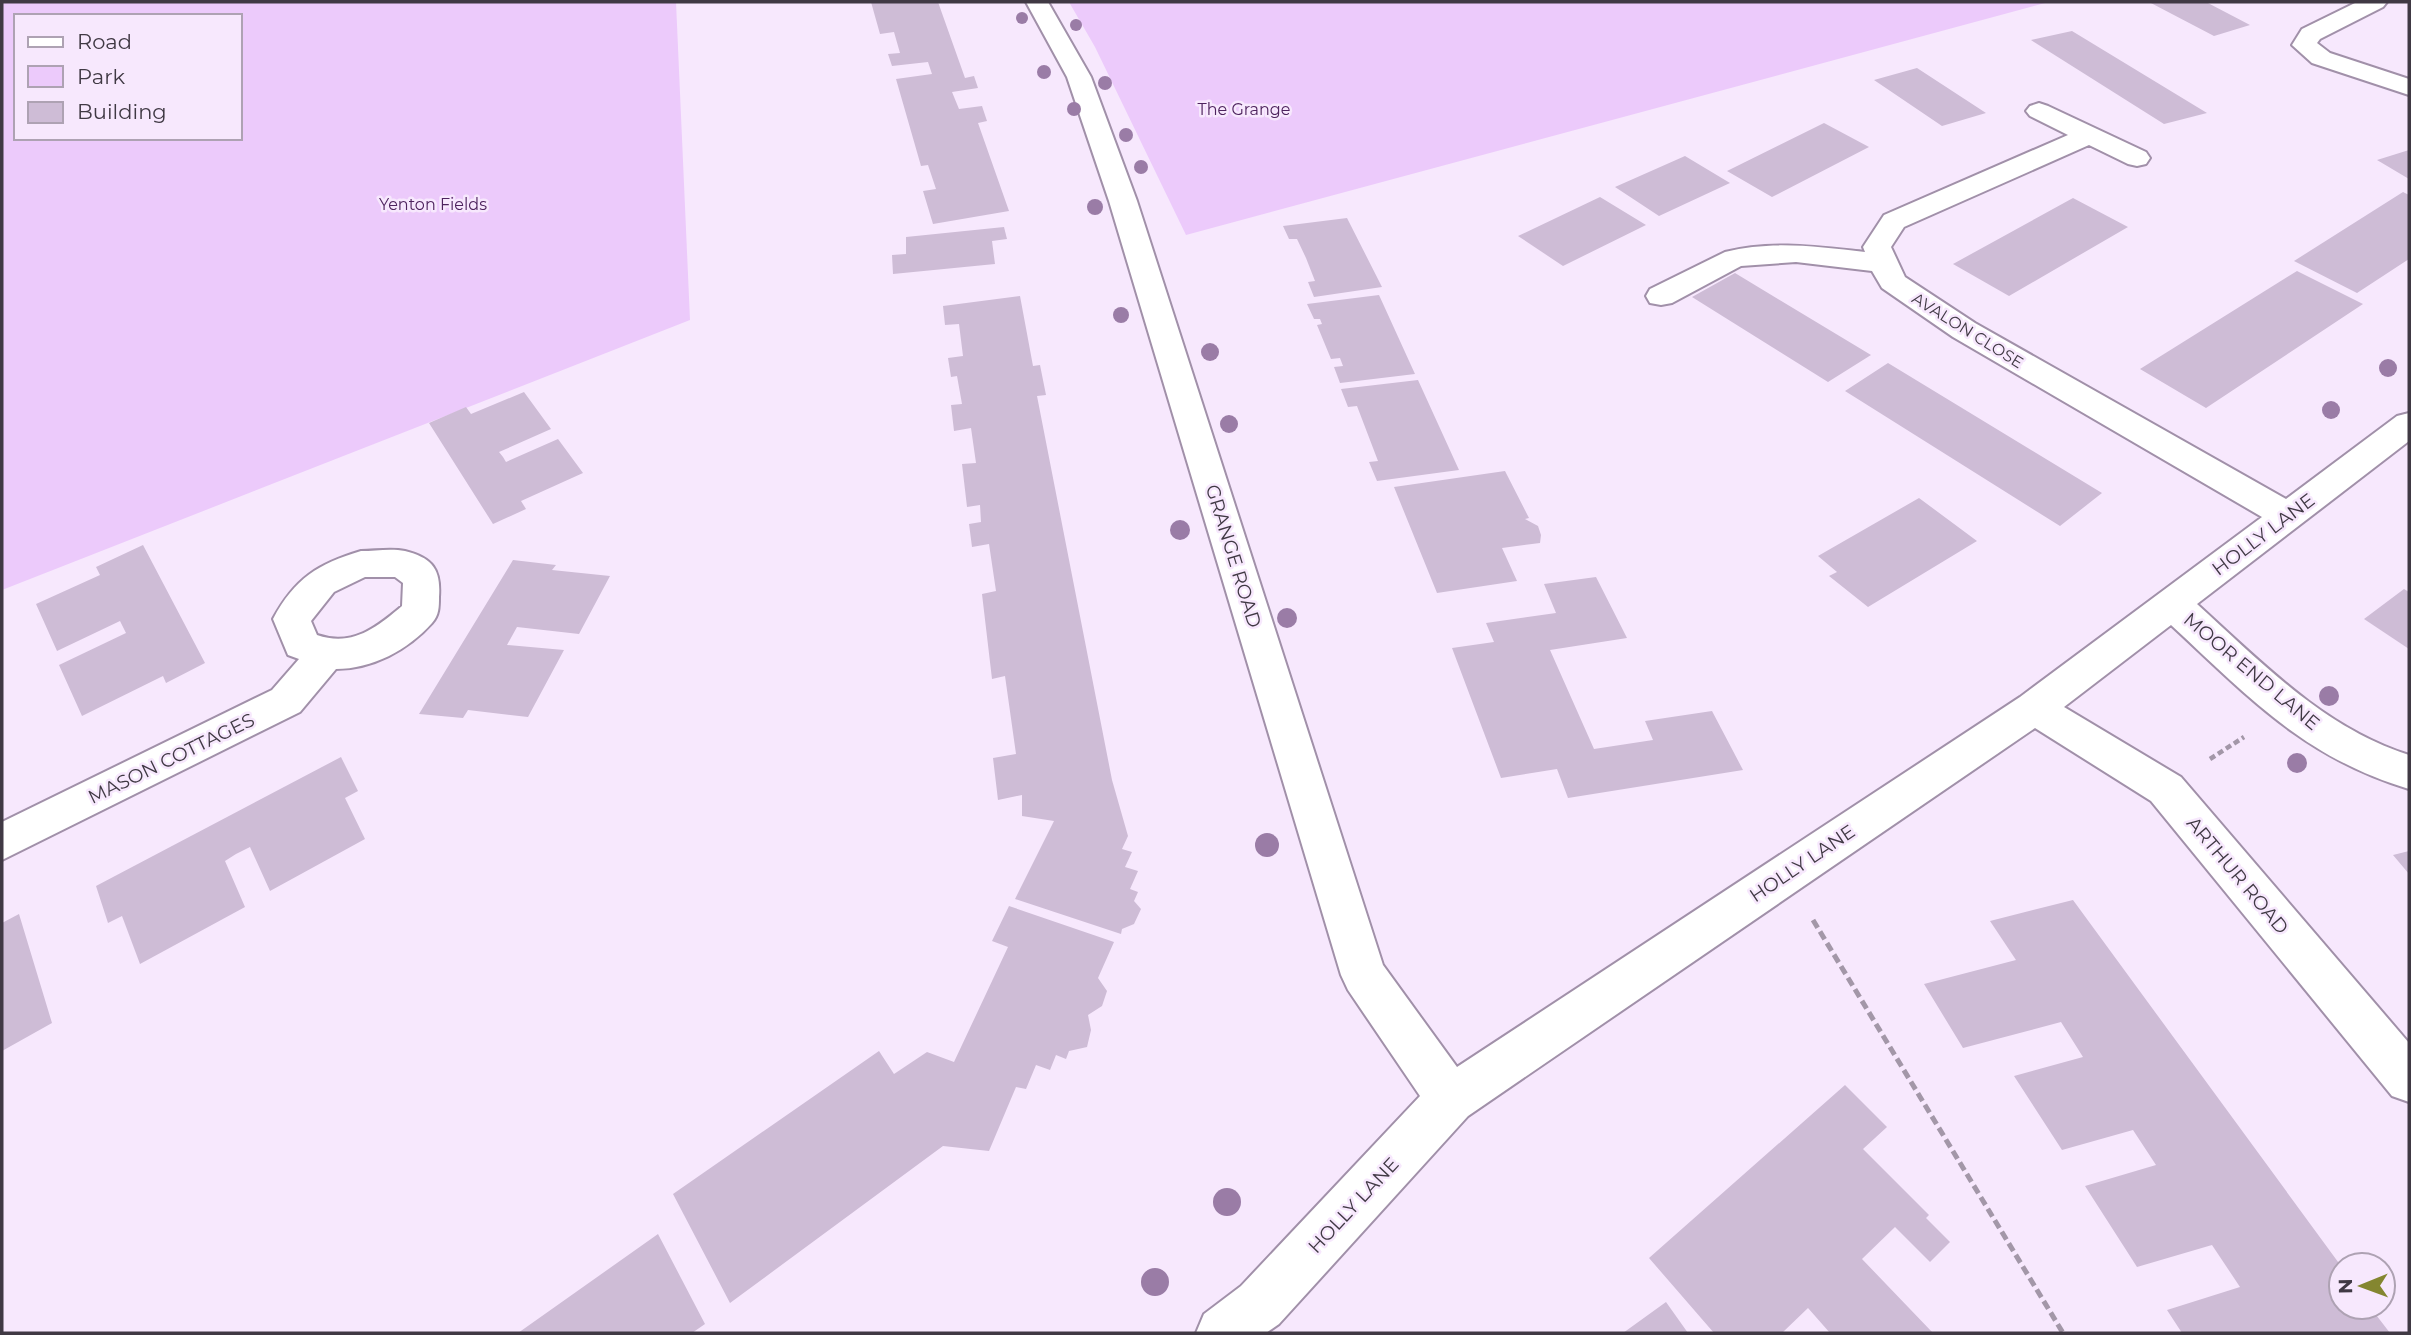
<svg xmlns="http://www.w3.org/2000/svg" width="2411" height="1335" font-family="Montserrat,sans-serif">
	<rect width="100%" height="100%" fill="#f7e8fd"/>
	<path fill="#eccafb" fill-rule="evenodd" d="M2,2H676L690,320L2,590ZM16,16H240V138H16Z
		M1069,2H2049L1186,235L1095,47Z"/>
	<path fill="#cebcd6" d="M871,2H938L965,78L974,76L978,88L952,92L959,109L982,106L987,121L978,123L1009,211L933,224L923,191L936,189L928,165L921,166L896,79L932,74L928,62L892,66L888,54L900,53L894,32L880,34Z
		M2149,2H2206L2250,25L2214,36Z
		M2072,31L2207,113L2164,124L2031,40Z
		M1917,68L1986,113L1942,126L1874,80Z
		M1824,123L1869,147L1772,197L1727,171Z
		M2409,150V179L2377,160Z
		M1685,156L1730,183L1659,216L1615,187Z
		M2403,192L2409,195V259L2357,293L2294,261Z
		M1600,197L1646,225L1563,266L1518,236Z
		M2073,198L2128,227L2009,296L1953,264Z
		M1347,218L1382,287L1314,297L1308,282L1315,281L1306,258L1297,239H1289L1283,226Z
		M1004,227L1007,239L992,241L995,264L893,274L892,255L906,254V237Z
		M2297,271L2363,304L2206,408L2140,369Z
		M1735,273L1871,355L1828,382L1692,297Z
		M1379,295L1415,374L1340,383L1334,367L1343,366L1340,358L1331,359L1317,325L1322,324L1320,319H1314L1307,304Z
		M1020,296L1033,366L1040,365L1046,395L1037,396L1112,780L1128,836L1122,849L1132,852L1125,867L1138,871L1130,889L1138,892L1134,901L1141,909L1134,924L1122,929L1121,934L1015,899L1054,821L1022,816V795L998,800L993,758L1016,754L1005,676L992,679L982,594L996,591L989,544L972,547L969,524L981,522L980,505L967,507L962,464L976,463L971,428L954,431L951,405L962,404L957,376L951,377L948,358L963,356L959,324L945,325L943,306Z
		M1888,363L2102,493L2060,526L1845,391Z
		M1418,380L1459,470L1377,481L1369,462L1378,461L1357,406L1348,407L1341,389Z
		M524,392L551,429L499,452L503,457L506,462L558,439L583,473L521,501L526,509L493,524L429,423L466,407L471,414Z
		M1505,471L1529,518L1525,519L1538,526L1541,535L1540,543L1502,548L1517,581L1437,593L1394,487Z
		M1919,498L1977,541L1868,607L1829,576L1837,572L1818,556Z
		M143,545L205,663L166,683L163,676L82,716L59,665L126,633L120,621L57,651L36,604L100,575L96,567Z
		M513,560L556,565L552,570L610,576L579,634L517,627L507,645L564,650L528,717L468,710L463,718L419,714Z
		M1596,577L1627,638L1550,650L1594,749L1653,740L1645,721L1712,711L1743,770L1568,798L1557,769L1501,778L1452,648L1494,642L1486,623L1556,613L1544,584Z
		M2404,589L2409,592V649L2364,619Z
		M341,757L358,791L345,798L365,839L270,891L250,847L236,854L225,861L245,907L140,964L122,916L108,923L96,886Z
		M2409,851V874L2393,855Z
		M2073,900L2341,1266V1307H2370L2390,1333H2182L2167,1310L2240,1287L2212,1245L2137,1267L2085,1186L2156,1165L2133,1130L2062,1150L2014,1076L2083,1057L2061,1022L1963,1048L1924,984L2016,960L1990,921Z
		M1009,906L1114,942L1098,978L1107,991L1102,1006L1088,1015L1091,1030L1087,1047L1069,1051L1066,1059L1056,1055L1050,1070L1036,1065L1026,1089L1016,1087L989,1151L943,1146L730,1303L673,1194L879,1051L894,1074L927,1052L954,1062L1008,947L992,941Z
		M19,914L52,1023L2,1051V923Z
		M1845,1085L1887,1127L1863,1149L1929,1215L1926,1218L1950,1242L1930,1262L1895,1227L1862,1259L1933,1333H1830L1808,1308L1782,1333H1714L1649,1258Z
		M658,1234L705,1324L692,1333H518Z
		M1666,1302L1688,1333H1623Z"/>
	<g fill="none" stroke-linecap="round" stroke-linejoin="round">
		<g stroke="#a190a9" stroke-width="4">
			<path id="minor" d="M1026,2H1048L1091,77L1137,201L1383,965L1457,1067L2020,697L2262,517L1953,337L1882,288L1872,271L1796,262L1741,266L1672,303L1661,305L1650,303L1646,296L1650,289L1725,252C1771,240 1818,247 1865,252L1863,247L1884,215L2068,135L2030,116L2026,111L2030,106L2039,103L2048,106L2146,152L2150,158L2146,164L2137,166L2128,164L2089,145L1904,227L1891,247L1905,277L1975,323L2286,499L2397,416L2409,413V441L2197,604C2262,663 2324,728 2409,755V789C2303,757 2249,697 2171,625L2064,707L2181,777L2409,1043V1102L2392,1096L2151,801L2035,728L1468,1116L1279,1324L1266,1333H1196L1204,1314L1241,1286L1420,1096L1348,990L1341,975L1109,201L1067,77Z
				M2357,2H2387L2383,7L2320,39L2317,43L2330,53L2409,79V95L2312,63L2292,45L2302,29Z
				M361,551C375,551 391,548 405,551C433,558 441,570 439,597C439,607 439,615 432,623C408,650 372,669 336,669L300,712L2,860V822L272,690L299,659L288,655L273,619C295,578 318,564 361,551ZM365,577H395L403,583L402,606C376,628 352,647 317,635L311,621L334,592Z"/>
		</g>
		<path stroke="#a397a8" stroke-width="4.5" stroke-dasharray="6 3.5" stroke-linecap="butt" d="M2210,759L2244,737"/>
		<path stroke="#a397a8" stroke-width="5" stroke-dasharray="9 4.5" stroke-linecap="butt" d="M1813,920L2063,1333"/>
		<use href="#minor" fill="#fff" fill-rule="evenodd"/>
	</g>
	<g fill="#9a7ca6">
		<circle cx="1022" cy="18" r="6"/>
		<circle cx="1076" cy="25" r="6"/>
		<circle cx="1044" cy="72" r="7"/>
		<circle cx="1105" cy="83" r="7"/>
		<circle cx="1074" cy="109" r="7"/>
		<circle cx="1126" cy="135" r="7"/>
		<circle cx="1141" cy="167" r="7"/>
		<circle cx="1095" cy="207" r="8"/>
		<circle cx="1121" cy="315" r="8"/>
		<circle cx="1210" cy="352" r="9"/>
		<circle cx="2388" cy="368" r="9"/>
		<circle cx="2331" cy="410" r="9"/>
		<circle cx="1229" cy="424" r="9"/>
		<circle cx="1180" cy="530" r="10"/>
		<circle cx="1287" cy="618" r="10"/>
		<circle cx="2329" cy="696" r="10"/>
		<circle cx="2297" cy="763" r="10"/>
		<circle cx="1267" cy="845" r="12"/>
		<circle cx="1227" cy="1202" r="14"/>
		<circle cx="1155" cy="1282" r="14"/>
	</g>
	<g text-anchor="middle" stroke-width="5" stroke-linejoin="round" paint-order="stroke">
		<g font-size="16" fill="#4e235e" stroke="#f7e8fd">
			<text x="1244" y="115">The Grange</text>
			<text x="433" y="210">Yenton Fields</text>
		</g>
		<g font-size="16" fill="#403944" stroke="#f7e8fd">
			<text transform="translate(1968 330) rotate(32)" y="6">AVALON CLOSE</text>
		</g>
		<g font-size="19" fill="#403944" stroke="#f7e8fd">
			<text transform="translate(2263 534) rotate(-37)" y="7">HOLLY LANE</text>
			<text transform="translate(1234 556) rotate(73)" y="7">GRANGE ROAD</text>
			<text transform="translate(2252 671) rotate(40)" y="7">MOOR END LANE</text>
			<text transform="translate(171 758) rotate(-26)" y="7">MASON COTTAGES</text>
			<text transform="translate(1802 863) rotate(-34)" y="7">HOLLY LANE</text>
			<text transform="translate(2238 875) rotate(50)" y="7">ARTHUR ROAD</text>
			<text transform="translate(1353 1205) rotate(-47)" y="7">HOLLY LANE</text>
		</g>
	</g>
	<rect width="2411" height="1335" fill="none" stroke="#403944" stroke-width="7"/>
	<rect x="14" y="14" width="228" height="126" fill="#f7e8fd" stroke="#aea2b3" stroke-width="2"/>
	<rect x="28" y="37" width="35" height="10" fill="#ffffff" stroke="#aea2b3" stroke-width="2"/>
	<text x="77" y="49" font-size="21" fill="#403944">Road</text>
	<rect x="28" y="66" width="35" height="21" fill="#eccafb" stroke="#aea2b3" stroke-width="2"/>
	<text x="77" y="84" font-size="21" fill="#403944">Park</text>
	<rect x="28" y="102" width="35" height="21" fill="#cebcd6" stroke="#aea2b3" stroke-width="2"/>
	<text x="77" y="119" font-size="21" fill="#403944">Building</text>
	<g transform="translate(2362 1286) rotate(269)"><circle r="33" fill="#f7e8fd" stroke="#aea2b3" stroke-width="2"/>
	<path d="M0-5L12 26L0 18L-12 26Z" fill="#848630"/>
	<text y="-10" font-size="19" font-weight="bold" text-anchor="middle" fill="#403944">N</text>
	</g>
</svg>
